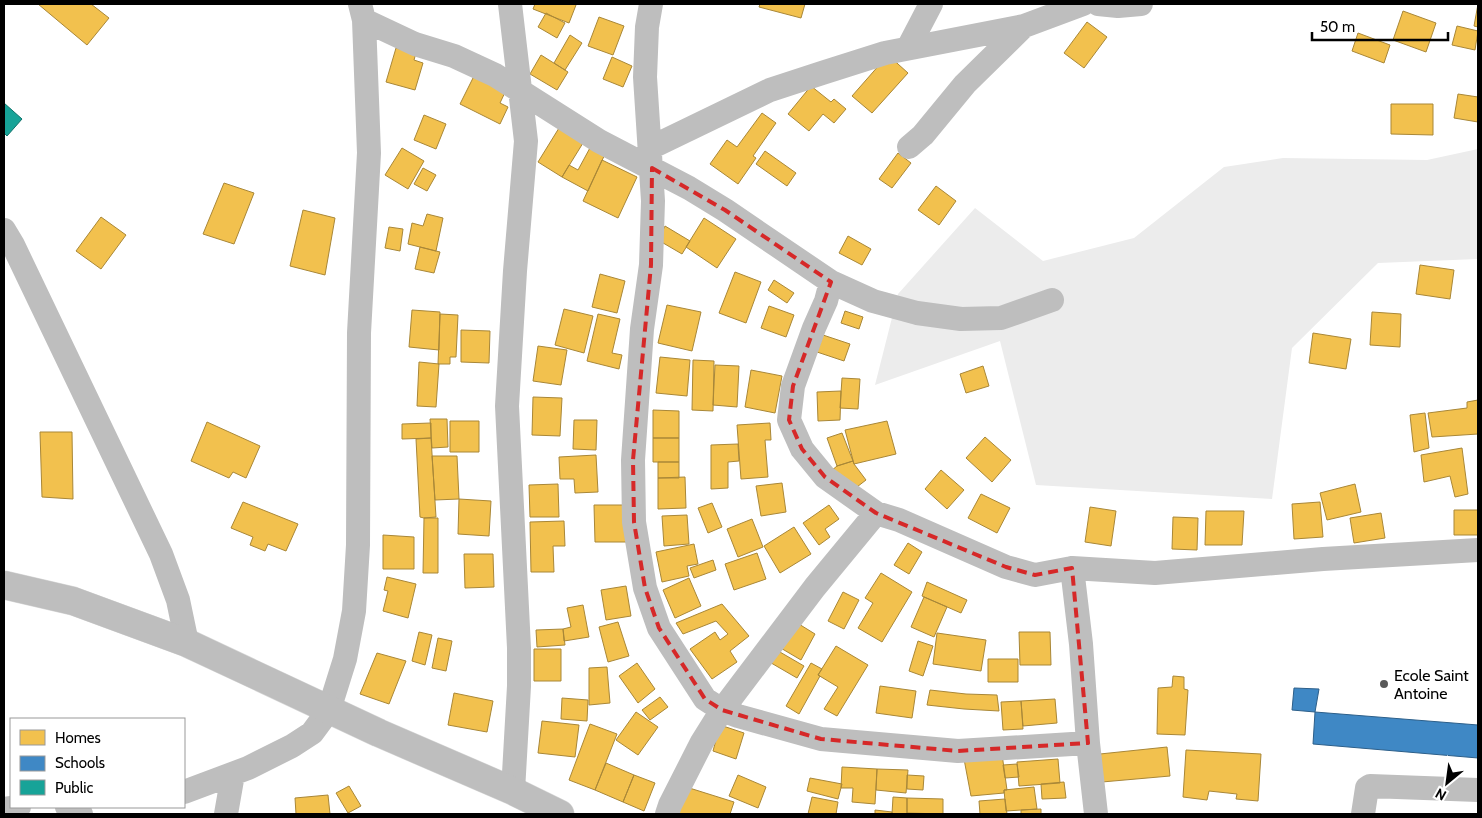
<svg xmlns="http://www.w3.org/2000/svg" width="1482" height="818" font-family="Cabin,sans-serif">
	<rect width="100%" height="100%" fill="#fff"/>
	<path fill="#ececec" d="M1478,149V259L1378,263L1292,348L1272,499L1036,485L1000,341L875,385L898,294L975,208L1043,261L1134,238L1224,167L1283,158L1427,160Z"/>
	<path fill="#f2c14e" stroke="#a98737" d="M38,4H91L109,18L87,45Z
		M535,4H573L576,5L569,23L533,9Z
		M760,4H805L801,18L759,7Z
		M1478,4V27L1474,26Z
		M1403,11L1436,23L1426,52L1393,40Z
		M546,13L565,23L557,38L538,27Z
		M599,17L624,26L613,55L588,46Z
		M1087,22L1107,37L1084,68L1064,53Z
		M1457,26L1478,31L1475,50L1452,45Z
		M1358,33L1390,45L1384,63L1352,51Z
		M570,35L582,43L565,70L554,63Z
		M396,48L416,53L414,60L423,63L415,90L386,82Z
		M541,55L568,72L557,90L530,74Z
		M888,55L908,73L872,113L852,96Z
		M612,57L632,66L623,87L603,79Z
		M476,72L507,88L500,103L508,107L500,124L460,104Z
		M811,86L831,102L834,99L846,109L834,123L823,114L809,131L788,114Z
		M1458,94L1478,97V122L1454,118Z
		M1391,104H1433V135L1391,134Z
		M762,113L776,123L753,156L756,158L738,184L710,164L727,140L737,147Z
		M424,115L446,124L436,149L414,140Z
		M559,128L583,143L562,177L538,162Z
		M591,146L605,154L588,191L562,177L569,165L578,170Z
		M402,148L424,161L408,189L385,175Z
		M765,151L796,173L787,186L756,164Z
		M898,153L911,163L892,188L879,179Z
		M602,160L637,177L618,218L583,201Z
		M423,168L436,175L427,191L414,184Z
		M224,183L254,193L234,244L203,234Z
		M936,186L956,201L939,225L918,210Z
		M303,210L335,218L325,275L290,266Z
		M427,214L443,218L436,251L408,244L412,223L423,226Z
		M101,217L126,235L101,269L76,251Z
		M704,218L736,239L717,268L686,247Z
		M665,226L690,241L682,254L658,240Z
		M389,227L403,229L400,251L385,248Z
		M848,236L871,249L862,265L839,253Z
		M420,247L440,252L434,273L415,269Z
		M1420,265L1454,270L1450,299L1416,294Z
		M735,272L761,282L746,323L719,313Z
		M600,274L625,281L617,313L592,307Z
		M774,280L794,293L787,303L768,290Z
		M667,305L701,312L692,351L658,343Z
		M769,306L794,315L786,337L761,328Z
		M564,309L593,316L584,353L555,345Z
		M412,310L440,312L439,350L409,347Z
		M845,311L863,317L859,329L841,323Z
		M1372,312L1401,314L1400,347L1370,345Z
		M440,314L458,315L456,357H450V364H438Z
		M598,314L620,319L612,353L622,355L619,369L587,361Z
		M461,330L490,331L489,363L461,362Z
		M1313,333L1351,339L1346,369L1309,363Z
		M823,335L850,344L844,361L817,352Z
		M538,346L567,350L561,385L533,381Z
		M660,357L690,360L687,396L656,393Z
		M693,360L714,361L713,411L692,410Z
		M419,362L439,364L436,407L417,406Z
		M715,365L739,366L737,407L713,405Z
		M983,366L989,386L966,393L960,374Z
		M751,370L782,376L775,413L745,407Z
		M842,378L860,379L858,409L840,408Z
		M841,391L840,420L818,421L817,392Z
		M533,397L562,398L560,436L532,435Z
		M1478,400V434L1432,437L1428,413L1467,408V402Z
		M653,410L679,411V438H653Z
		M1425,413L1429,448L1414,452L1410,415Z
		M430,419H447L448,447L432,448Z
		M574,420H597L596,450L573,449Z
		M450,421H479V452H450Z
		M887,421L896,454L854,464L845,430Z
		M207,422L260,446L246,478L233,472L229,478L191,461Z
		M431,423V438L402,439V424Z
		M770,423L771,440H765L768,477L741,479L737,425Z
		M40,432H72L73,499L42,497Z
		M842,433L853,461L837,466L827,438Z
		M985,437L1011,460L992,482L966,458Z
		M431,438L436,517L424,518L420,517L416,439Z
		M653,438H679V462H653Z
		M738,444L739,461L728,462V488L711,489V445Z
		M1462,448L1468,494L1455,497L1450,476L1424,482L1421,455Z
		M596,455L598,492L575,493L574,479H560L559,457Z
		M432,456H457L459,499L435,500Z
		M853,461L854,464L866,480L853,490L831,471L837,466Z
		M658,462H679V478H658Z
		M941,470L964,490L947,509L925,489Z
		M685,477L686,508L658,509V478Z
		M782,483L786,512L761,516L756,486Z
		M558,484L559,517H530L529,485Z
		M1355,484L1361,512L1327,520L1320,493Z
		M981,494L1010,508L997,533L968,518Z
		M459,499L491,501L489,536L458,534Z
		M243,502L298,524L286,551L268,544L265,551L250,545L253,537L231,528Z
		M1320,502L1323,537L1294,539L1292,504Z
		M712,503L722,527L708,533L698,508Z
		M594,505H625L626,542H595Z
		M829,505L839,519L825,529L830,537L819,545L803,523Z
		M1090,507L1116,511L1111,546L1085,542Z
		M1454,510H1478V535H1454Z
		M1206,511H1244L1242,545H1205Z
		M1381,513L1385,538L1354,543L1350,518Z
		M687,515L689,544L664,546L662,516Z
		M1173,517L1198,518L1197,550L1172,549Z
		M424,518H438V573H423Z
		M752,519L763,547L738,557L727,529Z
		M564,521L565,546H553L554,572H531L530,522Z
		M794,527L811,554L780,573L764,546Z
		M383,535L414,537V569H383Z
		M908,543L922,552L909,574L894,565Z
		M694,544L698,564L687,566L689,576L662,582L656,552Z
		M757,553L766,579L734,590L725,564Z
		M464,554H493L494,587L465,588Z
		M713,560L716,570L694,578L690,568Z
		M881,573L912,592L882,642L858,628L873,603L865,598Z
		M387,577L416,584L408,618L383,611L388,591L384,590Z
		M689,578L701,606L675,618L663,590Z
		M927,582L967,600L961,613L922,596Z
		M626,586L631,616L606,620L601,590Z
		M843,592L859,600L844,629L828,621Z
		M924,597L947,607L934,637L911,627Z
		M722,604L749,636L730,651L737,662L712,679L690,649L715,632L720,640L728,634L716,621L683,634L676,623Z
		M583,605L589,637L564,641L563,629L571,627L567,608Z
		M794,621L815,634L801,660L779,647Z
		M618,622L629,656L608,662L599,627Z
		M563,629L565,645L537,647L536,630Z
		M419,632L432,635L425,665L412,661Z
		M1019,632H1050L1051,665H1020Z
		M937,633L986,640L981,671L933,664Z
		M438,638L452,641L446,671L432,668Z
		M918,641L933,646L923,676L909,671Z
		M836,646L868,665L837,716L824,709L838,687L818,675Z
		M773,648L804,666L797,678L766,660Z
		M534,649H561V681H534Z
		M377,653L406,661L389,704L360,694Z
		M988,659H1018V682H988Z
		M637,663L655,689L638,703L619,676Z
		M811,663L822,669L818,675L820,676L799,714L786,706Z
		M607,667L610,703L589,705V668Z
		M1173,676L1184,677V689L1188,690L1185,735L1157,734L1158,688L1172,687Z
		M880,686L916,691L912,718L876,713Z
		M930,690L966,694L997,695L999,711L964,709L927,705Z
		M454,693L493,701L487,732L448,725Z
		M660,697L668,707L650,720L642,710Z
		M562,698L588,700L587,721L561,719Z
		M1055,699L1057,723L1023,726L1021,701Z
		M1021,701L1023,729L1003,730L1001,702Z
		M636,712L658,727L638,755L616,740Z
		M542,721L579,725L575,757L538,753Z
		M590,724L617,734L595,790L569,780Z
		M720,725L744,733L736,759L713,751Z
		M1167,747L1170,776L1102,782L1100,754Z
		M1186,750L1261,754L1258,801L1236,799L1237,794L1209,791L1207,800L1183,797Z
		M1002,754L1007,790H1004V793L971,796L964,759Z
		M1058,759L1060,783L1019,786L1017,762Z
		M606,763L634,775L623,802L595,790Z
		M1017,764L1019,777L1005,778L1003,765Z
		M842,767L877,769L875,804L852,802L853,788H841Z
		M877,769L908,770L906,793L876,790Z
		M634,775L655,783L644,811L623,802Z
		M738,775L766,787L758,808L729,796Z
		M907,775L924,776L923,790L907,789Z
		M810,778L842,784L838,799L807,791Z
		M1064,782L1066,798L1042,799L1041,784Z
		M349,786L361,806L348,813L336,793Z
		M683,786L734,802L730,814H674Z
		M1034,787L1037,809L1006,811L1004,790Z
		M328,795L330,814H296L295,798Z
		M812,797L838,802L836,814H808Z
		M893,797L907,798V814H892Z
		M907,798L943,799V814L907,813Z
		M1005,799L1007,814H980L979,801Z
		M1041,809V814H1021V810Z
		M875,810L892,812V814H875Z"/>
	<path fill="#3f88c5" stroke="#2c5f8a" d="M1294,688L1319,689L1315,712L1292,710Z
		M1315,712L1478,725V758L1313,744Z"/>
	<path fill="#17a398" stroke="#10726a" d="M4,103L22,119L7,136L4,133Z"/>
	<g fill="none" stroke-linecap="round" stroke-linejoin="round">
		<g stroke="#dbdbdb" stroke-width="29">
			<path id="major" d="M4,585L73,601L187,643L379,733L513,791L560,814"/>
		</g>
		<path stroke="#bebebe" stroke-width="24" d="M510,4L526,141L515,271L507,406L519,648V686L513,791
			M651,4L647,27L645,77L653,201L651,265L642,329L633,460L634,522L645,588L659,628L705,699L722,710L738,716L821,739L958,751L1088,743
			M1098,4L1118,6L1141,4
			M364,20L415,44L454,56L495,75L599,141L689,188L725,210L831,282L873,301L917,313L961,319L1001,318L1052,300
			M908,48L931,4
			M909,147L923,135L965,84L1024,26
			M650,148L770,90L822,73L885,53L1024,26L1083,4
			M4,230L13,245L161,554L178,600L187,643
			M831,282L826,301L814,328L793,386L789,420L802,449L825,477L876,513
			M1072,568L1081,644L1088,743L1096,814
			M184,792L248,768L292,746L312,733L329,710L345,659L354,611L358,545L359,333L369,153L364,20L360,4
			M67,807L81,814
			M4,809L19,807
			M226,814L233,774
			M667,814L670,805L702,742L722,710L815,587L876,513L899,520L1006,567L1035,575L1072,568L1155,573L1323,559L1478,550
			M1363,814L1367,788L1370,786L1478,790"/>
		<use href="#major" stroke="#bebebe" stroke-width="28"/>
	</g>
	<path fill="none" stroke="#d62828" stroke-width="4" stroke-dasharray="10 6" stroke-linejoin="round" d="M652,168L725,210L831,282L793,386L789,420L802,449L825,477L876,513L1006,567L1035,575L1072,568L1088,743L958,751L821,739L722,710L705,699L659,628L645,588L634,522L633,460L651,265Z"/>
	<circle fill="#595959" stroke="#fff" stroke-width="2" cx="1384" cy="684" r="5"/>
	<g text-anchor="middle" stroke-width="5" stroke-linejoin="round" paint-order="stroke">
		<g font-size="16" fill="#000" stroke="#fff" text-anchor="start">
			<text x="1394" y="681">Ecole Saint<tspan x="1394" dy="18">Antoine</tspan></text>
		</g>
	</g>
	<rect width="1482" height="818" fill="none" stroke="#000000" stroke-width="10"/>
	<rect x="10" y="718" width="175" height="90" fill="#ffffff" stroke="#999999"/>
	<rect x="20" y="730" width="25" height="15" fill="#f2c14e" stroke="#999999"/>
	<text x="55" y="743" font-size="15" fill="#000000">Homes</text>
	<rect x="20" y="756" width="25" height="15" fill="#3f88c5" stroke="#999999"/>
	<text x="55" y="768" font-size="15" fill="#000000">Schools</text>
	<rect x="20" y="780" width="25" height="15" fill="#17a398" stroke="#999999"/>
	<text x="55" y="793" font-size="15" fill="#000000">Public</text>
	<g transform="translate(1447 783) rotate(209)" stroke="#ffffff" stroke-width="4" paint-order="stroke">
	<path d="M0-4L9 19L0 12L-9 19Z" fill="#000000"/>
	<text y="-8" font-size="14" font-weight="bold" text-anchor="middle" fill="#000000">N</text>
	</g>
	<path d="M1312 32v8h136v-8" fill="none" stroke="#000000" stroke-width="2.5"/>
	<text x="1320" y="32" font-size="15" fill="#000000" stroke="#ffffff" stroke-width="4" paint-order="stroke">50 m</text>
</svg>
